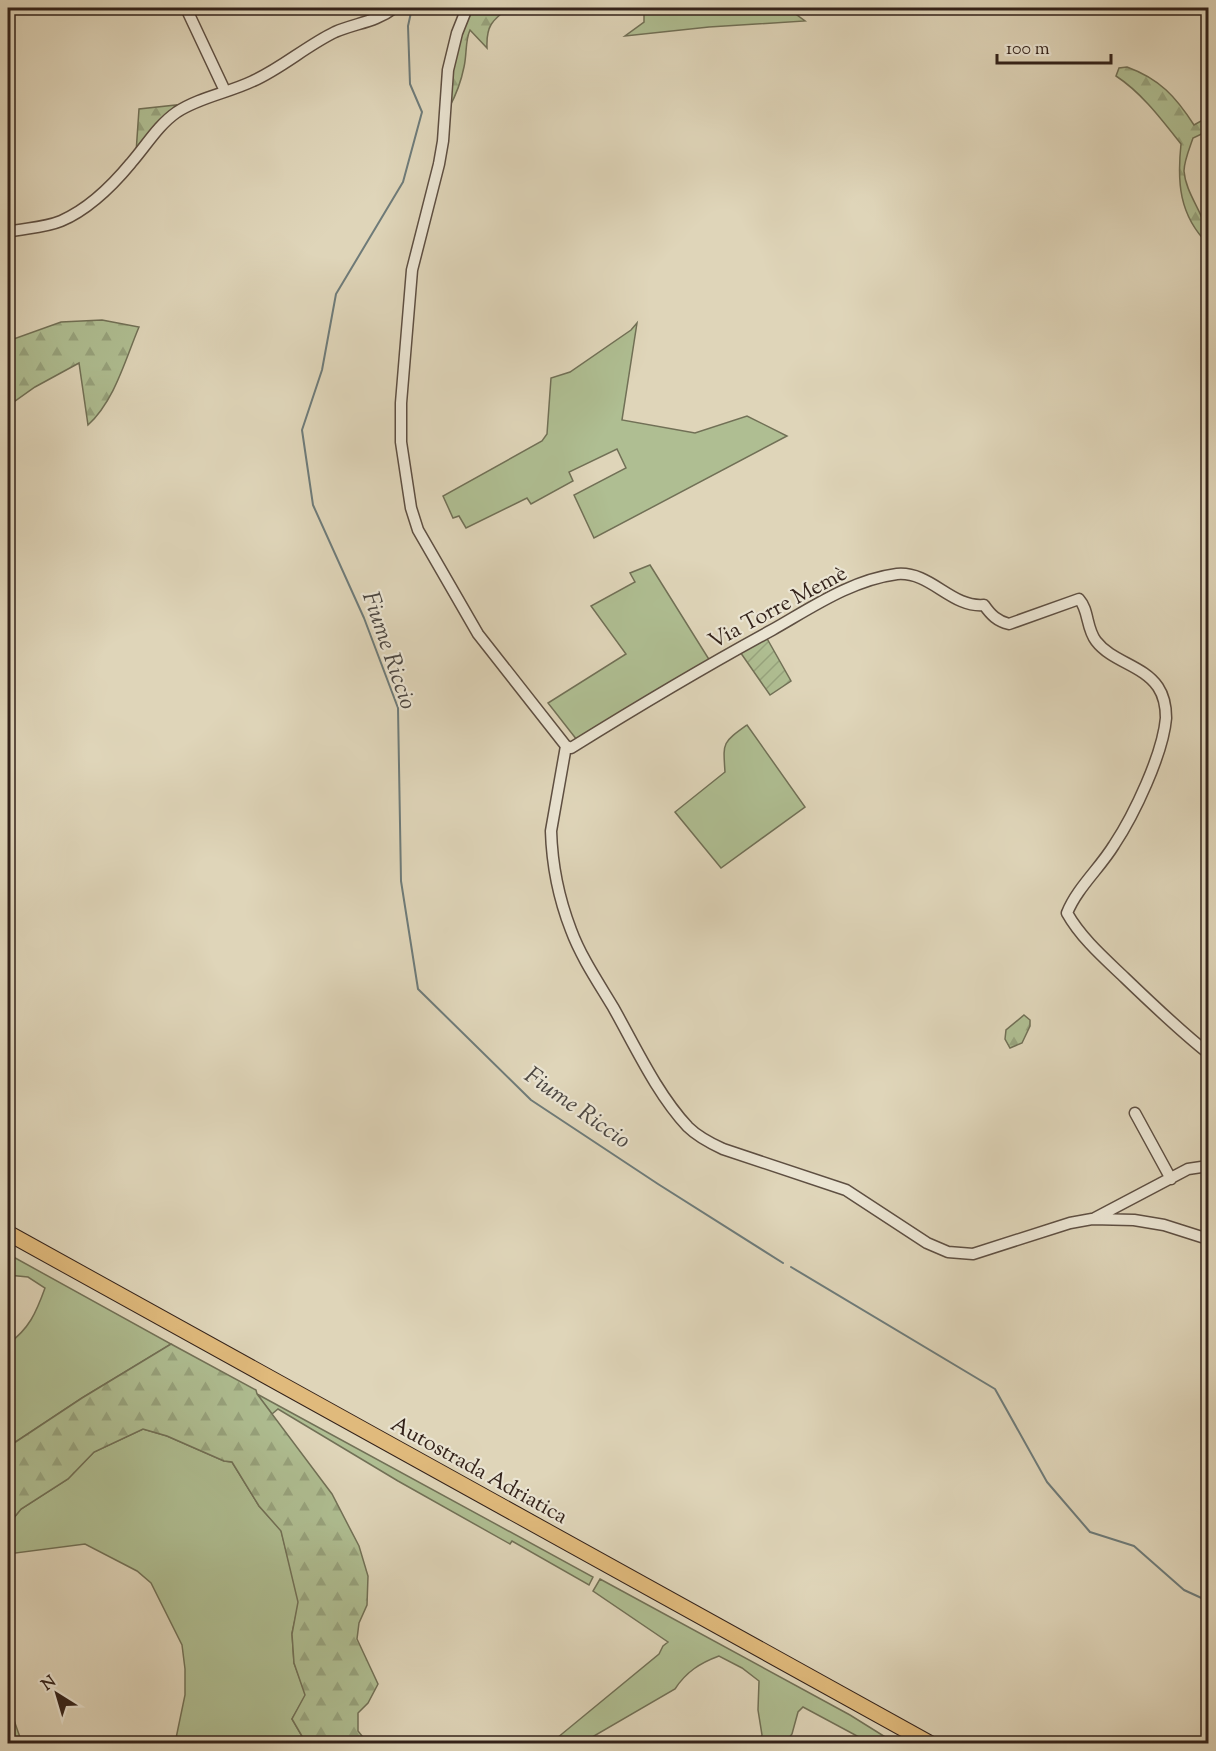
<svg xmlns="http://www.w3.org/2000/svg" width="1216" height="1751" font-family="'Sorts Mill Goudy',serif">
	<defs>
		<pattern id="forest-firs" width="22" height="20" patternUnits="userSpaceOnUse" patternTransform="scale(1.5)"><rect width="22" height="20" fill="#afbe92"/><path d="M5 1l3.5 6h-7zM16 11l3.5 6h-7z" fill="#97a37d"/></pattern>
		<pattern id="garden-furrows" width="10" height="10" patternUnits="userSpaceOnUse" patternTransform="scale(1.5)"><rect width="10" height="10" fill="#afbe92"/><path d="M-1 1l2-2M0 10L10 0M9 11l2-2" fill="none" stroke="#97a37d"/></pattern>
	</defs>
	<rect width="100%" height="100%" fill="#dfd5b9"/>
	<filter id="stains"><feTurbulence type="fractalNoise" baseFrequency=".00333" numOctaves="4"/><feColorMatrix values="0 0 0 0 .2 0 0 0 0 .09 0 0 0 0 .02 0 0 0 .5 -.17"/></filter>
	<radialGradient id="worn" r=".72"><stop offset=".6" stop-color="#630" stop-opacity="0"/><stop offset="1" stop-color="#630" stop-opacity=".3"/></radialGradient>
	<path fill="#afbe92" stroke="#717056" stroke-width="1.5" d="M644,8H792L793,12L805,21L709,27L625,36L644,22Z
		M637,323L622,420L695,433L747,416L787,436L594,538L574,495L626,468L617,449L569,472L573,481L531,504L527,498L466,528L459,516L453,518L443,496L542,441L547,434L551,378L570,372L631,330Z
		M650,565L710,661L577,740L548,703L626,654L591,606L635,582L630,573Z
		M747,725L805,807L721,868L675,812L725,772C723,742 722,743 747,725Z
		M8,1254L171,1344L82,1398L8,1447V1344C29,1329 36,1313 45,1288L28,1277L8,1275Z
		M257,1394L593,1577L589,1585L512,1541L510,1544L398,1481L278,1409L272,1414Z
		M143,1429L167,1436L224,1461L232,1462L259,1506L281,1530L299,1602L292,1633L294,1663L306,1695L292,1719L306,1743H175L185,1695V1669L182,1645L151,1583L137,1571L85,1544L8,1554V1525L21,1509L68,1479L94,1452Z
		M600,1579L850,1715L895,1743H870L803,1707L798,1712L792,1734L785,1743H758L762,1735L758,1710L759,1681L742,1668L719,1656C700,1663 686,1672 675,1689L582,1743H561L557,1738L659,1654L663,1646L668,1642L593,1591Z"/>
	<path fill="url(#forest-firs)" stroke="#717056" stroke-width="1.5" d="M469,8H509C492,20 486,26 487,48L470,30C465,41 467,54 464,67C461,82 456,95 449,108L450,72Z
		M1127,67C1160,79 1176,97 1194,125L1208,117V131L1193,138C1190,147 1184,161 1184,171C1186,197 1209,218 1208,244C1179,215 1177,182 1181,144C1162,120 1142,93 1116,76L1119,68Z
		M176,105L136,153L139,109Z
		M102,320L139,327C125,360 115,400 88,425L79,363L35,387L8,406V341L61,322Z
		M1024,1015L1030,1020V1026L1022,1043L1010,1048L1005,1039L1006,1030Z
		M171,1344L256,1390L257,1394L332,1494L359,1546L368,1576L367,1605L359,1623L357,1639L378,1684L368,1703L358,1713V1731L366,1741L358,1744L306,1743L292,1719L305,1695L294,1663L292,1634L298,1602L281,1531L259,1506L232,1462L224,1461L167,1436L143,1429L94,1452L68,1479L21,1509L8,1525V1447L82,1398Z
		M8,1702L9,1706L22,1743H8Z"/>
	<path fill="url(#garden-furrows)" stroke="#717056" stroke-width="1.5" d="M765,635L791,681L770,695L738,649Z"/>
	<g fill="none" stroke-linecap="round" stroke-linejoin="round">
		<path stroke="#6e7b79" stroke-width="2" d="M412,8L408,26L410,84L422,112L403,182L336,294L322,370L302,430L313,505L364,618L398,708L401,881L418,989L531,1100L658,1184L783,1263
			M791,1267L995,1389L1047,1482L1090,1532L1134,1546L1184,1590L1208,1601"/>
		<g stroke="#5e4f42" stroke-width="13">
			<path id="minor" d="M186,8L225,91
				M467,8L457,33L448,70L443,141L439,164L412,270L401,403V442L411,508L418,530L478,634L566,746L551,831C552,864 559,899 571,930C581,957 598,982 613,1007C635,1046 657,1094 688,1127C698,1137 710,1143 723,1149L846,1190L927,1243L948,1252L973,1254L1070,1223L1092,1219L1134,1220L1164,1225L1208,1239
				M8,232C25,228 44,228 61,221C89,209 112,186 131,163C146,146 158,125 177,112C200,97 228,93 253,81C282,68 306,46 335,32C356,23 376,22 394,8
				M566,746L571,748C637,707 704,667 772,630C811,608 851,580 897,574C931,571 951,608 984,605C991,615 997,621 1009,624L1079,599C1089,610 1086,628 1096,641C1112,662 1143,665 1158,687C1164,696 1166,708 1166,718C1163,754 1134,815 1114,845C1100,868 1077,888 1067,913C1081,938 1104,958 1125,978C1152,1004 1179,1030 1208,1053
				M1135,1113L1171,1179
				M1095,1218L1188,1169L1208,1166"/>
		</g>
		<g stroke="#33221a" stroke-width="17">
			<path id="highway" d="M8,1233L931,1744"/>
		</g>
		<use href="#minor" stroke="#eae4d2" stroke-width="10"/>
		<use href="#highway" stroke="#e0ba7c" stroke-width="15"/>
	</g>
	<g text-anchor="middle" stroke-width="4.5" stroke-linejoin="round" paint-order="stroke">
		<g font-size="22" fill="#33221a" stroke="#eae4d2">
			<text transform="translate(777 606) rotate(-28)" y="8">Via Torre Memè</text>
			<text transform="translate(480 1469) rotate(29)" y="8">Autostrada Adriatica</text>
		</g>
		<g font-size="24" font-style="italic" fill="#4c4742" stroke="#eae4d2">
			<text transform="translate(390 650) rotate(71)" y="8">Fiume Riccio</text>
			<text transform="translate(578 1107) rotate(35)" y="8">Fiume Riccio</text>
		</g>
	</g>
	<rect width="1216" height="1751" fill="none" stroke="#dfd5b9" stroke-width="30"/>
	<rect x="9" y="9" width="1198" height="1733" fill="none" stroke="#33221a" stroke-width="3"/>
	<rect x="15" y="15" width="1186" height="1721" fill="none" stroke="#33221a" stroke-width="1.5"/>
	<g transform="translate(57 1694) rotate(323)" stroke="#eae4d2" stroke-width="4.5" paint-order="stroke">
	<path d="M0-4.5L10 22L0 15L-10 22Z" fill="#33221a"/>
	<text y="-9" font-size="16" font-weight="bold" text-anchor="middle" fill="#33221a">N</text>
	</g>
	<path d="M997 54v9h114v-9" fill="none" stroke="#33221a" stroke-width="3"/>
	<text x="1006" y="54" font-size="18" fill="#33221a" stroke="#eae4d2" stroke-width="4.5" paint-order="stroke">100 m</text>
	<rect width="100%" height="100%" filter="url(#stains)"/>
	<rect width="100%" height="100%" fill="url(#worn)"/>
</svg>
